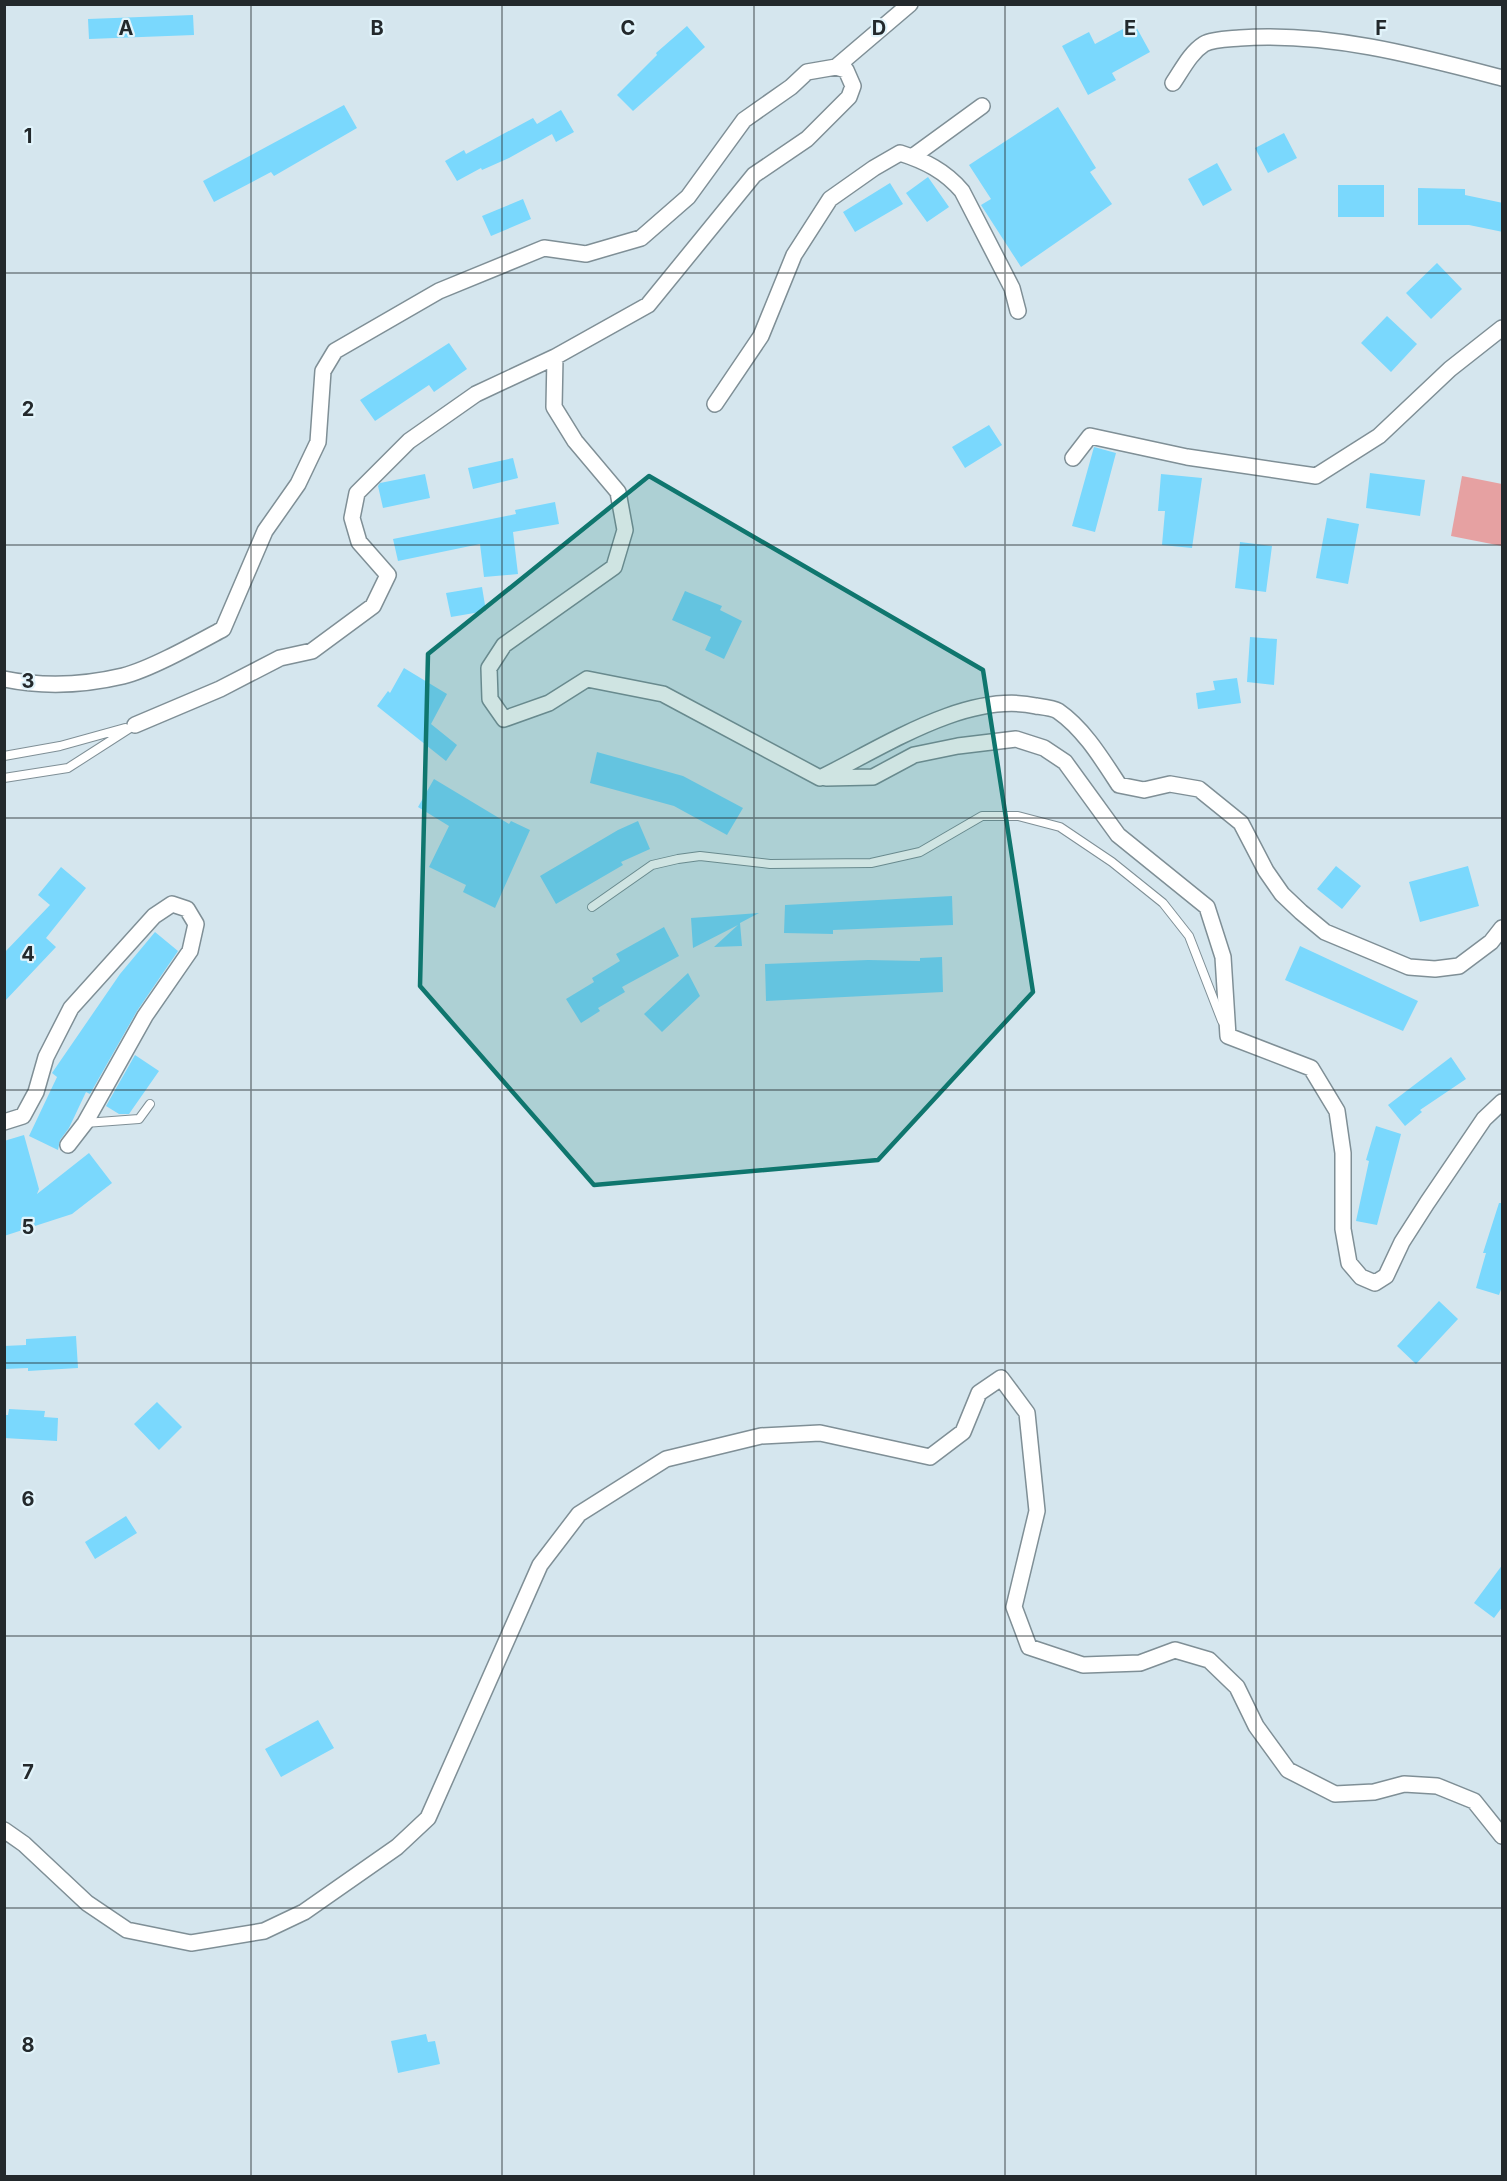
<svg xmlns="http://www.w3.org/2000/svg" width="1507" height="2181" font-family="Inter,sans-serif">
	<rect width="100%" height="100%" fill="#d5e6ee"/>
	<path fill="#e6a1a2" d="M1462,476L1502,484V546L1451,536Z"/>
	<path fill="#7ad8fd" d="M193,15L194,35L89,39L88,19Z
		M1134,23L1150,52L1112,73L1116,80L1088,95L1062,46L1089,32L1095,44Z
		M687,26L705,47L633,111L617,95L657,55L656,53Z
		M344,105L357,128L274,176L271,172L214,202L203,181Z
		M1058,107L1096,168L1090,172L1112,204L1021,267L981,205L991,199L969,165Z
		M561,110L574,132L556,142L552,134L509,158L482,170L481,168L457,181L445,161L464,150L466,154L533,118L537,124Z
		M1284,133L1297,158L1268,173L1255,148Z
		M1217,163L1232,190L1203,206L1188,179Z
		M928,177L949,207L927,222L906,193Z
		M890,183L903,204L855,232L843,212Z
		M1338,185H1384V217H1338Z
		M1418,188L1465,189V195L1503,203V232L1469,225H1418Z
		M523,199L531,219L491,236L482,216Z
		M1437,263L1462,289L1431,319L1406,293Z
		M1387,316L1417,344L1391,372L1361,343Z
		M449,343L467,369L434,392L429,385L375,421L360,400Z
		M989,425L1002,445L965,468L952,447Z
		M1094,447L1116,453L1095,532L1072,526Z
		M513,458L518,478L473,489L468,468Z
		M1370,473L1425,480L1420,516L1366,508Z
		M425,474L430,498L383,508L378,486L380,483Z
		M1161,474L1202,478L1192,548L1162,545L1165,511H1158Z
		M555,502L559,524L513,532L518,574L484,577L480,544L398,561L393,539L516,514L515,510Z
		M1327,518L1359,524L1348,584L1316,578Z
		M1240,542L1272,546L1266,592L1235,588Z
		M482,587L486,611L451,617L446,593Z
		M685,591L722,606L720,610L742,621L724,659L705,650L711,637L672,620Z
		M1250,637L1277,639L1274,685L1247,682Z
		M404,668L447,694L431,724L457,745L446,761L377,706L388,691L390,693Z
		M1237,678L1241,703L1198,709L1196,693L1215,690L1213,681Z
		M597,752L683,776L743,808L727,835L674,806L590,783Z
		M434,779L509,824L511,821L530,830L495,908L463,892L466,885L429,867L449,826L418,807Z
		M638,821L650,849L621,862L623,865L556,904L540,876L618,830Z
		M1336,866L1361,886L1342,909L1317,889Z
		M1468,866L1479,906L1420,922L1409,882Z
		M61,867L86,888L46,938L56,947L4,1002V953L50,905L38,895Z
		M952,896L953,925L833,930V934L784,933L785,905Z
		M759,913L740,923L742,946L714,947L738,925L693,948L691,918Z
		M664,927L679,956L622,987L625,992L598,1008L600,1011L581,1023L566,999L594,982L592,978L620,961L616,954Z
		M155,932L178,951L137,1011L90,1094L86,1092L69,1128L60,1140L58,1150L29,1136L57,1077L52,1073L120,974Z
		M1300,946L1418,1001L1403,1031L1285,980Z
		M942,957L943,992L766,1001L765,964L868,960L920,961V958Z
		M688,973L700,996L662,1032L644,1014Z
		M135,1055L159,1071L129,1114H119L106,1106Z
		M1451,1057L1466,1079L1420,1110L1422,1112L1405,1126L1388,1105Z
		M1376,1126L1401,1134L1377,1225L1356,1221L1369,1161L1366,1160Z
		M24,1135L39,1189L37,1194L89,1153L112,1183L72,1214L4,1236V1141Z
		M1499,1203H1503V1284L1499,1295L1476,1288L1486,1253H1483Z
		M1439,1301L1458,1319L1416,1364L1397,1346Z
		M76,1336L78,1368L28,1371V1368L4,1369V1346L26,1345V1339Z
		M157,1402L182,1427L159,1450L134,1424Z
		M9,1409L45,1411L44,1417L58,1418L57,1441L4,1438V1415H8Z
		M126,1516L137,1533L95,1559L85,1542Z
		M1503,1564V1606L1494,1618L1474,1603Z
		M318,1720L334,1748L281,1777L265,1749Z
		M426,2034L428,2042L435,2041L440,2064L398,2073L391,2041Z"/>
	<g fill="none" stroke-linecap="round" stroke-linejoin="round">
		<g stroke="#7f8f96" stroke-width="10">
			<path id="service" d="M4,756L60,746L125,728
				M4,778L68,768L135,725
				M592,907L652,865L678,859L700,856L770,864L871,863L920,852L982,816H1018L1060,827L1112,862L1163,903L1189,936L1222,1021
				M85,1123L139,1119L150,1104"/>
		</g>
		<g stroke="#7f8f96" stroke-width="18">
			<path id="minor" d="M910,4L836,67L846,70L853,86L849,97L807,139L754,175L648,305L555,357L554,407L575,441L618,492L625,530L614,567L504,645L489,668L490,699L504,719L549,703L587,679L663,694L820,778C880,749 967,690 1036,706C1043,707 1053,708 1058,711C1084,729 1102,759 1119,785L1144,790L1170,784L1199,789L1241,823L1266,871L1282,894L1301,912L1325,932L1409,967L1435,969L1459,966L1491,942L1502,928
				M1173,83C1182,70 1190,53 1204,44C1213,39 1230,39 1240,38C1329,32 1418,56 1502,78
				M912,157L982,106
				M715,404L761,336L794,255L830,199L874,168L900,153C925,161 945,171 962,191L1012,288L1018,311
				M1073,458L1090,436L1187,457L1316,476L1379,436L1450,369L1502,328
				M4,679C43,687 85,685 123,676C151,669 197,643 223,629L265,531L298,484L318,442L323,371L335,351L439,291L544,248L586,254L641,238L688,197L744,120L791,87L807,72L836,67
				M135,725L220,689L280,658L312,651L373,606L388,575L359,542L352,518L357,493L409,441L476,394L555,357
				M826,778L873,777L914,755L958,746L1016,739L1044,748L1065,762L1118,835L1207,907L1223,957L1228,1036L1311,1068L1337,1111L1343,1153V1229L1349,1263L1361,1277L1375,1283L1386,1276L1402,1242L1427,1203L1484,1119L1502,1102
				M4,1122L23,1116L36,1092L46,1057L71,1008L154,916L172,904L187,909L196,924L190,951L145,1016L85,1123L68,1145
				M4,1830L24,1844L87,1903L127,1930L191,1943L264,1931L304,1912L397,1847L428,1818L540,1565L579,1514L666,1459L761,1436L820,1433L930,1457L963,1432L979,1393L1001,1378L1027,1413L1037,1511L1014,1607L1029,1647L1083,1665L1140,1663L1175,1650L1209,1660L1237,1687L1256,1726L1288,1770L1335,1794L1374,1792L1404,1784L1437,1786L1474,1801L1502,1836"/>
		</g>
		<use href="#service" stroke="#fff" stroke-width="8"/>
		<use href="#minor" stroke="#fff" stroke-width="15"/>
	</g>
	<path fill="#0f766e" fill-opacity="0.2" stroke="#0f766e" stroke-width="4.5" stroke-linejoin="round" d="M649,476L983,670L1033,992L878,1160L594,1185L420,986L428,654Z"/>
	<path fill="none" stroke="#23292c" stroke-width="1.5" stroke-opacity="0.55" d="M251,4V2176M502,4V2176M754,4V2176M1005,4V2176M1256,4V2176M4,273H1502M4,545H1502M4,818H1502M4,1090H1502M4,1363H1502M4,1636H1502M4,1908H1502"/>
	<g font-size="20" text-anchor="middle" font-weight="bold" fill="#23292c" stroke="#e2f4fb" stroke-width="4.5" stroke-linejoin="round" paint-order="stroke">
		<text x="126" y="35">A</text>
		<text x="377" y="35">B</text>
		<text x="628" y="35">C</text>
		<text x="879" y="35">D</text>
		<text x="1130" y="35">E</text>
		<text x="1381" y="35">F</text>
		<text x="28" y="143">1</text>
		<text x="28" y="416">2</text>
		<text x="28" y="688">3</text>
		<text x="28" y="961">4</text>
		<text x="28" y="1234">5</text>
		<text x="28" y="1506">6</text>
		<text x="28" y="1779">7</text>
		<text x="28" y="2052">8</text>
	</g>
	<rect width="1507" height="2181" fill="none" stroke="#23292c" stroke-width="12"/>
</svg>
